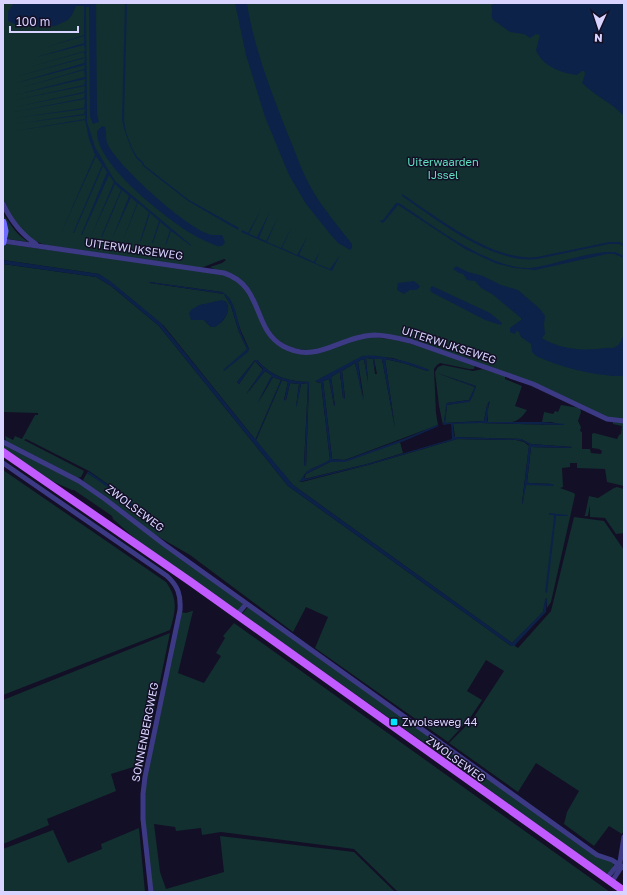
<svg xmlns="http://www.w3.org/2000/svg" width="627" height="895" font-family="'Golos Text',sans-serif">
	<rect width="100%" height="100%" fill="#130f26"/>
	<path fill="#12302f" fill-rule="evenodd" d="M3,3H506L624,100V420L607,417L540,385L407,341L362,336L315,351L291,348L278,340L270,333L245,284L210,267L222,263L226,260L224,259L201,268L46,245C24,239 14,221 3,202Z
		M4,215C11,225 18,237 29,242L8,239Z
		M6,244L229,275L245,287L273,339L301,353L366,337H382L402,341L475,365L474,369H469L440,363L437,365L434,369L436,413L438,425L350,458L344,460L332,459L323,381L329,379L334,405L335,406L331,377L339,372L340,373L343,398H345L342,371L355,363L364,400L358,362L362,359L364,360L368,382L366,358L373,359L375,374H377L374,359H382L395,428L385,359L403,363L427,371L429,370L393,358L366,356L320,379L316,382L321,383L330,460C322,467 305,467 302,480L299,481L302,482L368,465L457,439L516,440L524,442L529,446L522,503V504L526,484H552L529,483L527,482L531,447L570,448L572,447L531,444L521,439L455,437L453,423H481L563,425L551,422H542L544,412L553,414L555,411L558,412L561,405L580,408L581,412L578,421L581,427L580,431L582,432V449H590L591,453L601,454L602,451L599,449L592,448V434L594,433L617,439L619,435L621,434L622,426L613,424V422L624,423V486L607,482L605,469L577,468V463H570V467L562,468L563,487L560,488L574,493L575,495L551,602L547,608V600L546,598L543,612L512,643L293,485L257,443L256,440L257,438L282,380L288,382L284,400H286L290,383L299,384L296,407L301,384L308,383L304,466H306L309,382C288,382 271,376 257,360H255L237,382L239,384L255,361L263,370L246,394L265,371L271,375V377L258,403L273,377L281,380L256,438H254L164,326L124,293L99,274L3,260V245ZM149,282L222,292L229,298L241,331L249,349L246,351L247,349L239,332L231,306L224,294L150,283ZM225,301L228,306C228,317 222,324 211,327L204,320Z
		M3,264L96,277L111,286L159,326L288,486L511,646H515L518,648L551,611L574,517L604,521L624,550V830L622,834L609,826L594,846L564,824L567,812L579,791L536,763L518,792L449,743L472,720L504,671L486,660L467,691L482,700L470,718L448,742L315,648L328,617L306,607L293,632L190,555L152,533L84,483L83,480L87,473L108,486L160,532L122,494L89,471L26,439L24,440L84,471L81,477L77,478L8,443L6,441L5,436L13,440L15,436L22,439L35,415H38V413L3,412Z
		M443,365L473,371L483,369L505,376V379L522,386L515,406L527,410C516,427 506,422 488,422L487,412L490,401L487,405L484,421L445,423L447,405L470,401L476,386L437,373L475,387L469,400L447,403L444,422L443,425L439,406L435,372L438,367Z
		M400,442L403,453L367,464L304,479L306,474L330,462L345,461Z
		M3,445L85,486L243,604L238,611L140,543L113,519L112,516L74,490H72L45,478L3,450Z
		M3,470L166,582C178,599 176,610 170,630L3,695Z
		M617,487L624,489V516H623L624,533L616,534L605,518L590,517V505L588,516H584L585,515L589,496L598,498L614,488Z
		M248,607L595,856L609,861L614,864L610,873H603L450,761L242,614Z
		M192,611H193L178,673L204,683L221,656L216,653L225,638L223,636L234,623L610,892H398L354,849L221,832L202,835L201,828L176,831L175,827L154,824L160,872L166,889L224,872L220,836L354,852L395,892H152L144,811L146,781L181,612L186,613Z
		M170,633L143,764L111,774L116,791L47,819L49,825L3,844V700Z
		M139,828L145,892H3V849L53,830L68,863L102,849L101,844Z"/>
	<path fill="#0c2248" d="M14,3H96L97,113L99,122L93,124L90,117L89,7H86L87,115V122L95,147L115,181L191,245V246L171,231L166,245L165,246L170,230L160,222L153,243H152L159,221L150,213L141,241H140L149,212L138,203L123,240L137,203L131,197L112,239L129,196L122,190L102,237H101L121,190L115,184L91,236L114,182L109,175L82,235H81L107,172L103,166L74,233H73L102,165L96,156L61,233L95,155L89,139L85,120L15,131L85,119V115L15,124L84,114L85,109L15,118L84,108L85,99L14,112L84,98L85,93L15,107L84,92L85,86L15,100L84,85L85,79L15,95L85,77L84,70L17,89L84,69L85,65L16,83L84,63L85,58L15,77L85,57L84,52L29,67L85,51L84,45L37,57L84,43V36L47,47L84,35V6H76L72,15L68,20L55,26L30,27L22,23L14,24L8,21V12Z
		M125,3H127L124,120L126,132L132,148L137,157L143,162L144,165L189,200L239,228L238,230L188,201L143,166L142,163L136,158L131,148L125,132L122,120Z
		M235,3H247C254,49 272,94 289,137C297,156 303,175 314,193C325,211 339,227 352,244V248L350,250L338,243L330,234L306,204L289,175L265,117L246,55Z
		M495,3H624V116C612,103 595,96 582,83L585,74L584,71H582L577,75C561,73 542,66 536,50L540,35L536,34L530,38L524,34L510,32L493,20C490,16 494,10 491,6Z
		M102,126L105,127C107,133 105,140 108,145C119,167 189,231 212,235C215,235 219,235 222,235L225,242C223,246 221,247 217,246C208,242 200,239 192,234C166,218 95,164 97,131Z
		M402,194C437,217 493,262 537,257L609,242H620L624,244V246L619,244H609L537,259C492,264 437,220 402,196Z
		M396,203H399C431,224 489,269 529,268C540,267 551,264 562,261C577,257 592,253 607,252H615L624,256V258L614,254H607L535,270L514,268L495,263L465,249L398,205L384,222L382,223L380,221L381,220H383Z
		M261,209L249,234L257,237L270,211L259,238L266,241L278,217L267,242L281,248L292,226L282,248L297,255L307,237L299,255L314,262L320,251L315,263L330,269L340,255L332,271L241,232L242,230L248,233Z
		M3,260L99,274L110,281L161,323L254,438H256L281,380L273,377L257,403L271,377V375L265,371L247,394L263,369L255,361L239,384L237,382L255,360H257C271,376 288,382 309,382L306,466H304L308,383L301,384L297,406L296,407L299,384L290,383L286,400L284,401L288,382L282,380L256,440L293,485L512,643L543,612L545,599L546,598L547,600L546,612L516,644L515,646H511L288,486L159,326L111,286L96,277L3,264Z
		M456,266L468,272L483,276L501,285L518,290L540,309L545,316L544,325L545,334L542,338C561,350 584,351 606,348C609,347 613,349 615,347C620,346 622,338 624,334V376C598,377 559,367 536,356L532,352L531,344L521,337L519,332L517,331L514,334L510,332V328L521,320V318L492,294L481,288L475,281L467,280L463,274L459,273L453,269Z
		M414,281L420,286L419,288L416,290H410L404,294L397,290L398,283Z
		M150,282L222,292C235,298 237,319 241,332C243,338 246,343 249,349L248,352L224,371L223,370L247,349L239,332L231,306L224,294L150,283H149Z
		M432,286L490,313L502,323L501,325L485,320L431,292L430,289Z
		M222,300L227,303C231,313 223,322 215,327H211L204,320H191L189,313L191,310L199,305Z
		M362,356C377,353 417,363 429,370L427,371L403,363L385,359L395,428L382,359H374L376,375L373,359L366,358L368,382L364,360L362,359L358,362L363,401L355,363L342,371L345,399L343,398L340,373L339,372L331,377L335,406L334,405L329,379L323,381L332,459L345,460L406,438L437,425L439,426L404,441L345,462H330L306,474L304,477L305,479L367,464L452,439L451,424L443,425L444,422L446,404L447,403L469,400L475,387L437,373L476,386L473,396L469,402L447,405L445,423L484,421L487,405L489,401L487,419L488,422H542L565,424L563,425L481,423L453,424L454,435L455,437L521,439L531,444L571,447L570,448L531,447L527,482L529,483L552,484L554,485V486L526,485L523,503L522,504L529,445L523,441L516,440L457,439L368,465L299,482L307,471L330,460L321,383L315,381Z
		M88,471L122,494L160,532L158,533C136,510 114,490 87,473Z
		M549,513L568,515V516H556L547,593L545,592L554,517L553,515H549Z"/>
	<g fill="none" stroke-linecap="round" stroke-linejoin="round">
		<path stroke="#3d3a85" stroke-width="5" d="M3,204C11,221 21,234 36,244
			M3,241L224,273C264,286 252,329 283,346C317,365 340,336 374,335C386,335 398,338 410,341L533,384L607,419L624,421
			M3,442L79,481L105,499L165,545L597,855L612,860L624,868
			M3,463L167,576C178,586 181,595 180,610L145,777L143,794V819L151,892
			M237,615L246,604
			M606,879L620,862L624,837
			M611,883L622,866"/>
		<path stroke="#6f6bff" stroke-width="7" d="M3,222L5,231L3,242"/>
		<path stroke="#c25bff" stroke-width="8" d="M3,452L191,582L624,891"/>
	</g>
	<rect fill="#00e5ff" stroke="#130f26" stroke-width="1.5" x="390" y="718" width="8" height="8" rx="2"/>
	<g text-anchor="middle" stroke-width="3" stroke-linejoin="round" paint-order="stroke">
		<g font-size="11" fill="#5fe0c0" stroke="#130f26">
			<text x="443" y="166">Uiterwaarden<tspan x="443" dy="13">IJssel</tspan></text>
		</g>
		<g font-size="11" fill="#d9d4ff" stroke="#130f26">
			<text transform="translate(134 249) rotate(8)" y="4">UITERWIJKSEWEG</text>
			<text transform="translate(449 345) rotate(18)" y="4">UITERWIJKSEWEG</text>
			<text transform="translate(135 508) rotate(37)" y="4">ZWOLSEWEG</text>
			<text transform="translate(145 732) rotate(-79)" y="4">SONNENBERGWEG</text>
			<text transform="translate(456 759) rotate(36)" y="4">ZWOLSEWEG</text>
		</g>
		<g font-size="11" fill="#d9d4ff" stroke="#130f26" text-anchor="start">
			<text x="402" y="726">Zwolseweg 44</text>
		</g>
	</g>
	<rect width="627" height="895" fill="none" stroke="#d9d4ff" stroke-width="8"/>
	<g transform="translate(599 28) rotate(183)" stroke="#130f26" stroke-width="3" paint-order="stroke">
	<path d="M0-3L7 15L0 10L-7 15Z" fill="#d9d4ff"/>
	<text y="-6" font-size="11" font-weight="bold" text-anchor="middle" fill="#d9d4ff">N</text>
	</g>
	<path d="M10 26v6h68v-6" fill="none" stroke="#d9d4ff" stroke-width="2"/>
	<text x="16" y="26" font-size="12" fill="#d9d4ff" stroke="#130f26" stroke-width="3" paint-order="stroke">100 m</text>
</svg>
